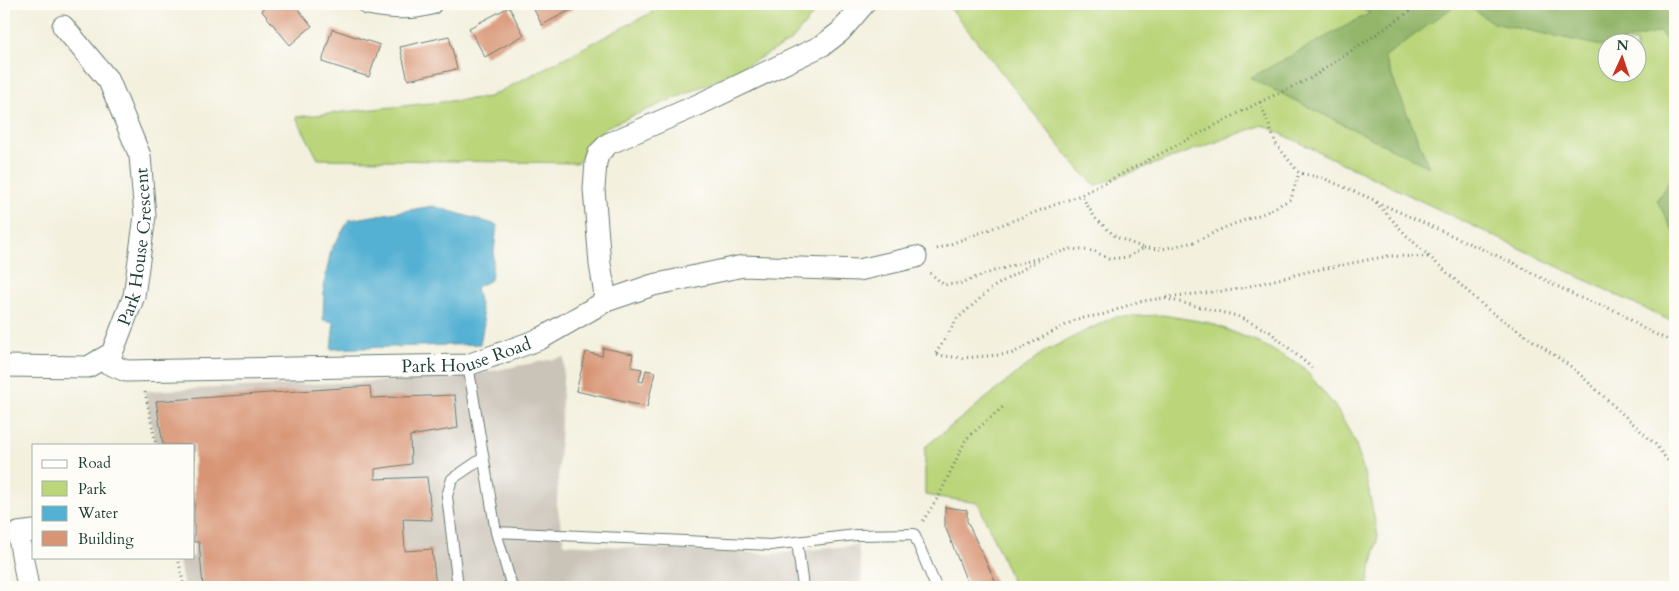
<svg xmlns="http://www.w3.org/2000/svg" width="1679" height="591" font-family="Cardo,serif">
	<rect width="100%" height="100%" fill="#fdfcf7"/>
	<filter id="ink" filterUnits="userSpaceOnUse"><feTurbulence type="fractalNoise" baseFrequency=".02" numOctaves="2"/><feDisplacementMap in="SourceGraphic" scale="10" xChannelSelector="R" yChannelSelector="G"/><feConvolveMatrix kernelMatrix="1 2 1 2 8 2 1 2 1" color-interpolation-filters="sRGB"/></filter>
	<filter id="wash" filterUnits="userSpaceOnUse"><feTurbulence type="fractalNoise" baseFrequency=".0096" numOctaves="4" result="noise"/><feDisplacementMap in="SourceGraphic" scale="20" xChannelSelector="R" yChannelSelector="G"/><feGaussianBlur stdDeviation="1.12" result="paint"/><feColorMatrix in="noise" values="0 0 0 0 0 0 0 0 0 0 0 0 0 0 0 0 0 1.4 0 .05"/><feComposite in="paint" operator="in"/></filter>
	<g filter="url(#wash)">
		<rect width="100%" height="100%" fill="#f3f0de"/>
		<path fill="#cac3b8" d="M564,357L557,504L564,544L771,554L858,545L863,587H184L178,557H194V445H156L145,391L456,378Z"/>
		<path fill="#bad57a" stroke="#6c8957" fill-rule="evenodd" d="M668,4H822L791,41L723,78L606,127L577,163L318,159L296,117L489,97Z
			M947,4H1675V323L1263,125L1096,185L1079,170ZM1606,42H1636V72H1606Z
			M1163,315L1210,323L1258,342L1303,367L1334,405L1355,441L1368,487L1378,536L1367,587H1015L978,503L925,495V447L1045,351L1114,317Z"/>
		<path fill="#93b66a" stroke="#597a4f" d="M1351,4H1457L1384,57L1429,167L1250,78L1370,13Z
			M1466,4H1675V51L1660,32L1617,42H1606V45L1602,46L1493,23Z
			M1675,172V235L1657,200Z"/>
		<path fill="#55b1d3" stroke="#3a7784" d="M433,206L497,225L491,280L476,287L484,323L480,344L331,349L334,322L323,320L324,284L331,250L349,220Z"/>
		<g id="blocks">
			<path fill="#d89576" d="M269,4H294L312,26L290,45L261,10Z
				M531,4H582L542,25Z
				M509,7L524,35L485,57L469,28Z
				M332,29L380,45L369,77L322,62Z
				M449,36L457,69L408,80L400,47Z
				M603,348L633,354L631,367L642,369L639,381L643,382L646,370L655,372L647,407L576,391L586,352L602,356Z
				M370,386L371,398L455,395L458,428L410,436L411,464L375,469V479L427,477L432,520L403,519L405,551L432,549L436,587H203L199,542H194V445H163L156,401Z
				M945,507L967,510V521L996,583L987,587H969L945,526Z"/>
		</g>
	</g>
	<g filter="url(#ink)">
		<use href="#blocks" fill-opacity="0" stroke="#697c70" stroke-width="1"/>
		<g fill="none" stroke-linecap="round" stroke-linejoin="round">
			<g stroke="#697c70" stroke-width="12">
				<path id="lane" d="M468,365L496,532L770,545L856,535L914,534L936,587
					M496,532L512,587
					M797,542L803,587
					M458,587L447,496L452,479L483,458"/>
			</g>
			<g stroke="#697c70" stroke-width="23">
				<g id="street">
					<path d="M368,4C388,8 411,10 431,4"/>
					<path d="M606,301L600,264L594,189L596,162L599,153L608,144L700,104L823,45L840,32L864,4"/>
					<path id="s1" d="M100,360L126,371L468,365L540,339L606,301L653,285L743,266L859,270L916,257"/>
					<path id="s2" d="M4,366L88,367L112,353L134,296L145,216L140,156L109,81L63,26"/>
					<path d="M28,587L18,533L34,531"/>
				</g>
			</g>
			<path stroke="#697c70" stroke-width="3" stroke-dasharray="1 4" stroke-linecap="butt" d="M1260,102L1276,144L1299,173L1323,178L1374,200L1407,236L1487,309L1573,368L1655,444L1675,470
				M1377,202L1511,262L1578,297L1619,312L1644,329L1675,343
				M1144,248L1162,249L1194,242L1226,227L1267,212L1291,199L1299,173
				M937,249L1081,195L1260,102L1311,78L1421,4
				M1038,260L992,288L957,319L935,355L963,358L1011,354L1077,319L1105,314L1137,302L1163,298L1237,316L1270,332L1312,368
				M930,273L944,285L961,283L994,271L1070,249L1094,251L1109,259L1128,257L1144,248L1116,237L1095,218L1081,195
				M1166,297L1234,290L1311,271L1388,256L1431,257
				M145,392L156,445
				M923,521L940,494L966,439L1003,407
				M178,557L184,587"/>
			<use href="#lane" stroke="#fff" stroke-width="10"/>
			<use href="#street" stroke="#fff" stroke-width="21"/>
		</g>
	</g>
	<g text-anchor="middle" stroke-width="4" stroke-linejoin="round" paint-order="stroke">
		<g font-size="18" fill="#1f3d34" stroke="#fdfcf7">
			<text dy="6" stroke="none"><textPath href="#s2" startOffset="222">Park House Crescent</textPath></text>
			<text dy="6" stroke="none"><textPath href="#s1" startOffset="370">Park House Road</textPath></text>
		</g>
	</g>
	<rect width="1679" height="591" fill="none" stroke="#fdfcf7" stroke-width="20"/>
	<rect x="32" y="444" width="162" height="115" fill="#fdfcf7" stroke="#a4b0a9"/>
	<rect x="42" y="460" width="25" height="8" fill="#ffffff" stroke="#a4b0a9"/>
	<text x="78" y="468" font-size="15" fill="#1f3d34">Road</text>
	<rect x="42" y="481" width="25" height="15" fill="#bad57a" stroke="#a4b0a9"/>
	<text x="78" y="494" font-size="15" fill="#1f3d34">Park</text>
	<rect x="42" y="506" width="25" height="15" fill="#55b1d3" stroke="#a4b0a9"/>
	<text x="78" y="518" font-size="15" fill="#1f3d34">Water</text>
	<rect x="42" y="531" width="25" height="15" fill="#d89576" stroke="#a4b0a9"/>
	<text x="78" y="544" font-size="15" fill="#1f3d34">Building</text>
	<g transform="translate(1622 58) rotate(3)"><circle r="24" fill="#fdfcf7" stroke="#a4b0a9"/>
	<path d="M0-4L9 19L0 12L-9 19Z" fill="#c8321e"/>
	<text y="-8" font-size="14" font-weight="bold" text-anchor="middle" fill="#1f3d34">N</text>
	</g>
</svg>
